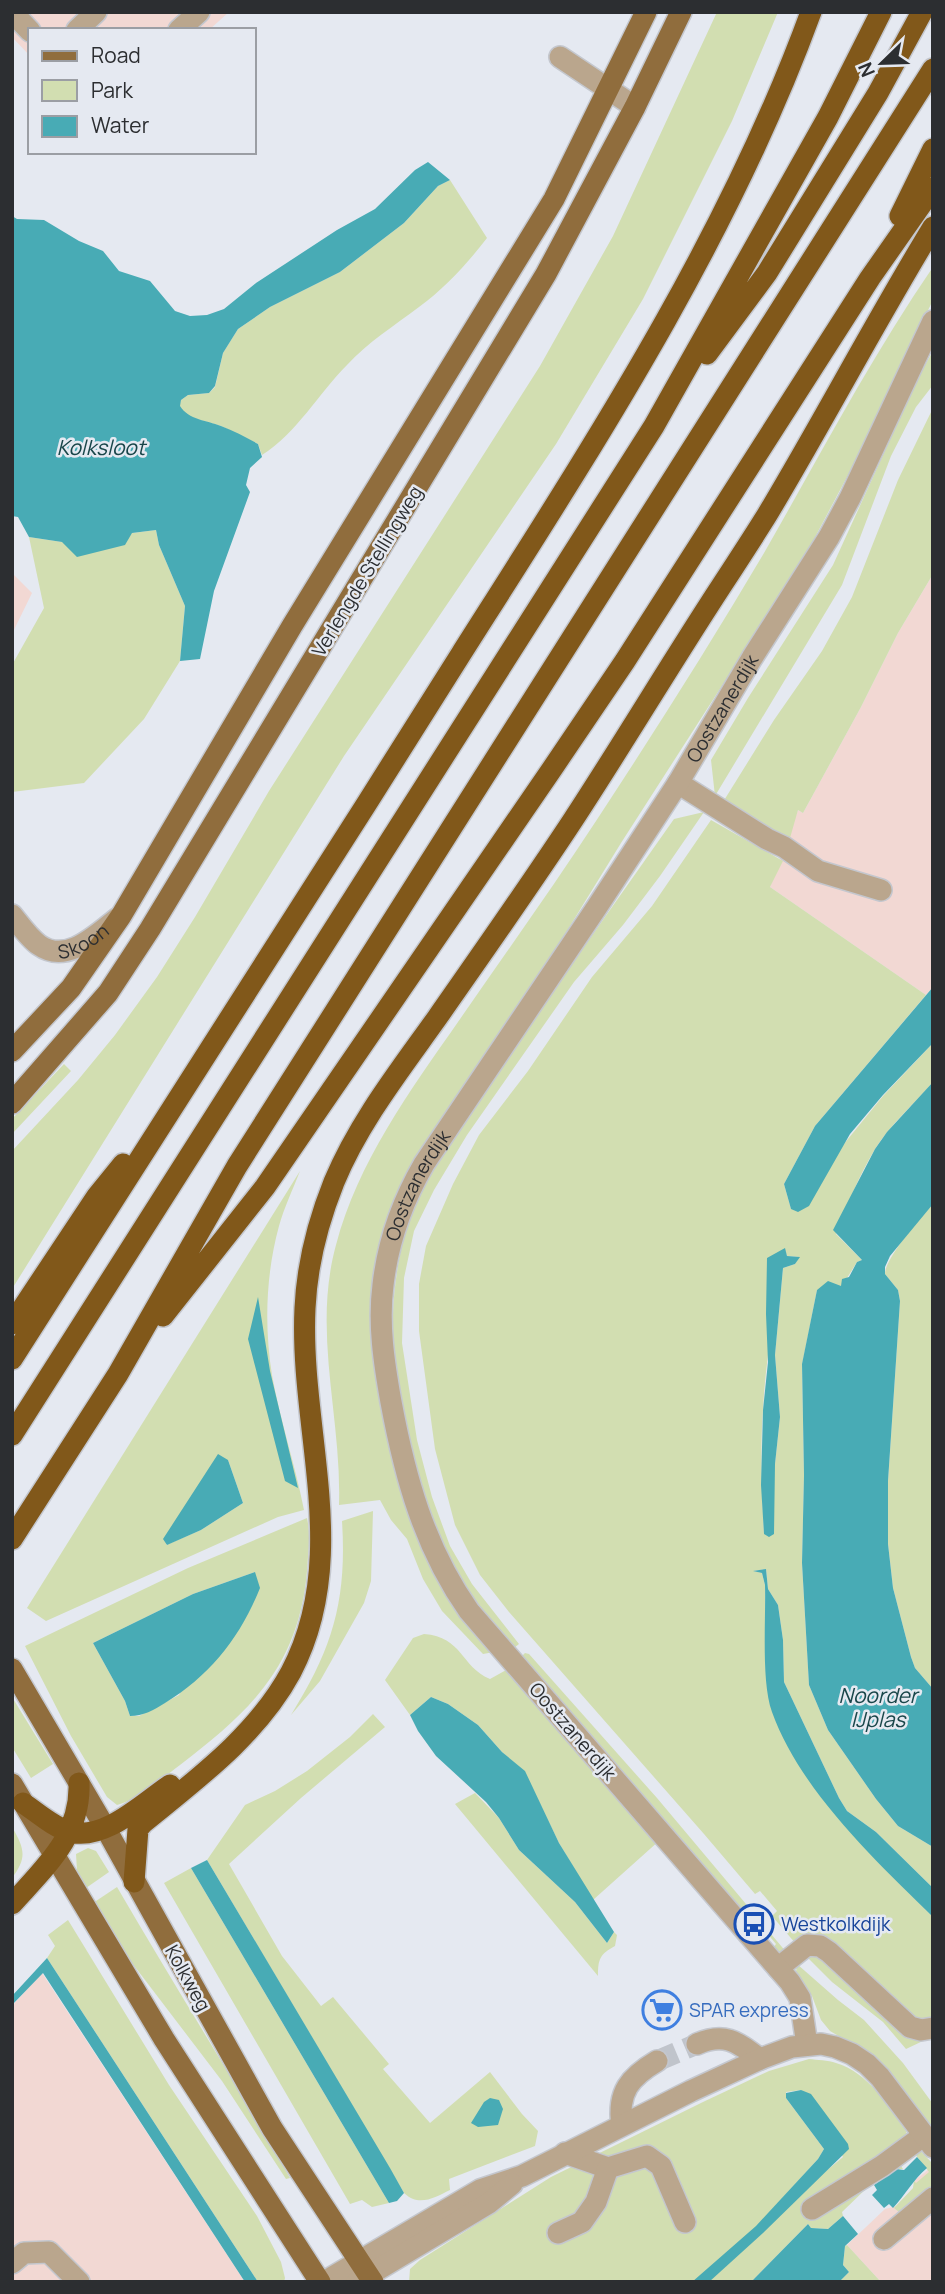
<svg xmlns="http://www.w3.org/2000/svg" width="945" height="2294" font-family="Manrope,sans-serif">
	<rect width="100%" height="100%" fill="#e5e9f1"/>
	<path fill="#f2d8d3" d="M12,12H229L209,30H30V56L12,37Z
		M12,573L32,593L12,634Z
		M933,574V987L926,995L770,887L798,810L803,813L861,707L898,633Z
		M42,1973L245,2282H12V2006Z
		M933,2166V2282H881L847,2245L885,2209L897,2206L913,2190L915,2180Z"/>
	<path fill="#d2deb1" fill-rule="evenodd" d="M717,12H778L732,121L643,299L556,444L344,756L12,1289V1151L78,1080L115,1035L157,977L195,917L269,791L540,366L613,236Z
		M450,180L487,238C467,264 445,288 419,307C394,326 368,342 347,365C318,394 297,433 262,455L258,444L221,426L193,418L184,413L179,406L181,400L188,395L209,393L215,387L223,353L238,329L270,307L340,272L404,223L438,186Z
		M933,267L932,302L856,460L804,558L621,843L530,991L431,1133L406,1175L389,1214L377,1254L373,1280L397,1466L494,1652L483,1654L442,1611L423,1579L407,1539L391,1520L380,1500L339,1505C342,1418 312,1332 336,1245C358,1162 409,1092 458,1022C505,954 553,887 598,818C655,731 711,643 764,553C819,457 870,359 933,267Z
		M933,351V385L916,407L891,456L842,585L715,796L711,760L748,698L833,565L919,376Z
		M933,408V574L898,633L861,707L803,813L798,810L788,845L723,802L774,720L822,651L852,597L898,480Z
		M156,530L159,545L185,606L180,661L144,719L84,783L12,792V665L44,608L29,537L62,542Z
		M704,812L660,876L623,925L574,982L467,1135L434,1190L414,1231L404,1278L402,1343L417,1440L432,1497L450,1546L472,1584L519,1644L514,1648C490,1620 466,1592 448,1559C417,1503 390,1378 393,1314C394,1282 401,1239 413,1210C434,1162 468,1119 497,1075C554,989 614,904 674,819Z
		M711,820L783,861L770,887L926,995L815,1126L784,1184L791,1209L883,1096L933,1043V1082C914,1104 891,1124 875,1149C859,1176 847,1205 836,1234L862,1260L857,1262L842,1286L817,1290L802,1365L804,1475L802,1563L809,1685L828,1730L876,1799L898,1826L933,1847V1888L876,1832L847,1811L839,1798L784,1682L783,1640L778,1605L768,1589L766,1569L754,1571L762,1573L765,1585L766,1675L853,1835L933,1917V2018L923,2020L908,2017L842,1956L796,1944L772,1916L777,1911L760,1891L755,1894L704,1834L509,1612L480,1575L455,1525L435,1449L419,1331V1284L426,1246L453,1184L479,1135L528,1071L592,977L652,906ZM784,1248L787,1256L799,1257L795,1264L783,1268L775,1355L780,1417L775,1464L764,1534C762,1493 760,1451 763,1409C766,1355 776,1302 784,1248Z
		M64,1064L71,1071L12,1134V1119Z
		M300,1171C293,1189 284,1208 279,1226C266,1273 264,1326 272,1375C280,1420 295,1464 304,1510L278,1517L46,1621L27,1608ZM228,1460L243,1503L201,1530L166,1545Z
		M933,1204V1689L915,1668L911,1657L893,1588L888,1544V1481L900,1301L898,1290L885,1274C885,1258 921,1217 933,1204Z
		M373,1511L371,1581L364,1603L320,1681L291,1715C333,1648 347,1600 342,1521Z
		M307,1518C311,1536 308,1553 307,1571C299,1665 251,1711 180,1765C161,1779 140,1799 117,1805L107,1797L71,1736L25,1646L188,1568ZM255,1572L179,1695L139,1716H130L125,1701L93,1643L193,1594Z
		M424,1634C463,1637 460,1666 490,1679L508,1669L660,1840L593,1900L559,1843L524,1771L502,1752L478,1725L448,1704L431,1697L410,1715L385,1680L413,1638Z
		M525,1653L529,1654L657,1798L787,1953L781,1954L773,1948L776,1944L751,1914L746,1917L521,1657Z
		M12,1697L53,1764L31,1778L12,1747Z
		M373,1714L385,1727L301,1798L229,1864L282,1956L321,2006L333,1997L389,2064L383,2069L430,2123L490,2072L522,2114L538,2131L535,2146L449,2179L450,2190C434,2198 419,2207 404,2193L207,1860L245,1805L275,1791L307,1771L350,1737Z
		M475,1793L499,1818L519,1850L575,1902L607,1943L614,1932L617,1935L615,1946C600,1954 598,1959 598,1976L455,1804Z
		M12,1827C25,1849 27,1858 12,1878Z
		M88,1848L96,1851L109,1872L86,1888L77,1870L76,1854Z
		M191,1868L389,2203L372,2207L362,2200L350,2204L164,1883Z
		M117,1887C174,1985 234,2080 290,2178L286,2179L222,2081L129,1959L93,1903Z
		M68,1920L169,2085L257,2216L281,2262L285,2278L284,2282H258L47,1958L55,1946L48,1935Z
		M820,1954L925,2040L906,2049L883,2022L832,1982L806,1956Z
		M797,1964L838,2000L864,2020L903,2063L933,2104V2135L870,2054L830,2031L821,2020L812,1996L796,1972Z
		M809,2059C817,2060 828,2060 836,2063C868,2072 888,2106 906,2131L908,2138L933,2164V2193L904,2216L894,2208L913,2188L914,2181L916,2183L929,2172L915,2154L901,2166L903,2169H896L873,2185L871,2184L842,2212L843,2216L828,2229L811,2228L808,2224L751,2282H409L410,2269L420,2260L551,2177L703,2102L769,2071ZM801,2090L843,2157L716,2262L757,2226L818,2159L824,2149L786,2098V2092Z
		M847,2245L881,2282H839L849,2272L843,2265L845,2246Z"/>
	<path fill="#48abb5" d="M428,162L450,180L438,186L404,223L340,272L270,307L238,329L223,353L215,386L209,393L188,395L181,400L180,406C189,420 206,420 221,426C234,431 246,437 258,444L262,457L250,468L246,485L250,492L214,591L200,659L180,661L185,606L159,545L156,530L132,533L125,545L77,557L62,542L29,537L18,517L12,516V216L17,219L44,220L79,241L103,251L119,271L150,281L175,311L190,316L207,315L224,309L256,283L337,230L375,209L415,170Z
		M933,987V1043L883,1095L850,1134L809,1206L798,1212L791,1209L784,1184L815,1126Z
		M933,1082V1204L890,1256L885,1267V1274L898,1290L900,1301L888,1481V1544L893,1588L911,1657L915,1668L933,1689V1847L898,1826L876,1799L828,1730L809,1685L802,1563L804,1475L802,1364L817,1290L828,1281L841,1286L842,1279L849,1277L857,1262L862,1260L833,1230L875,1149L887,1132Z
		M785,1248L787,1256L800,1257L795,1264L783,1268L775,1355L780,1417L775,1464L774,1534L769,1537L764,1534L761,1485L763,1410L768,1362L766,1314L767,1258Z
		M258,1297L270,1371L298,1488L285,1481L248,1339Z
		M218,1454L228,1460L243,1503L201,1530L167,1545L163,1539Z
		M766,1569L768,1589L778,1605L783,1640L784,1682L839,1798L847,1811L876,1832L933,1888V1917C875,1860 800,1790 772,1712C761,1681 766,1620 765,1585L762,1573L753,1571Z
		M255,1572L260,1588C241,1636 210,1676 165,1703C154,1710 143,1716 130,1716L125,1701L93,1643L193,1594Z
		M431,1697L448,1704L478,1725L502,1752L525,1771L559,1843L614,1932L607,1943L575,1902L519,1850L499,1818L486,1802L436,1756L418,1731L410,1715Z
		M207,1860L390,2168L404,2193L397,2201L389,2203L191,1868Z
		M47,1958L258,2282H245L43,1973L12,2005V1996Z
		M801,2090L811,2094L848,2144L849,2149L763,2233L709,2282H692L756,2226L818,2159L824,2149L786,2098V2093Z
		M490,2098L499,2100L503,2109L498,2125L478,2127L471,2123L484,2102Z
		M917,2157L927,2168C913,2180 906,2194 893,2208L889,2204L884,2208L872,2195L877,2190L874,2185L896,2169L904,2170Z
		M843,2216L858,2234L845,2246L843,2265L849,2272L839,2282H751L808,2224L811,2228L828,2229Z"/>
	<g fill="none" stroke-linecap="round" stroke-linejoin="round">
		<path stroke="#c0c4cb" stroke-width="21" stroke-dasharray="21 10" stroke-linecap="butt" d="M657,2061L697,2044"/>
		<g stroke="#c4c7ce" stroke-width="24">
			<g id="minor">
				<path d="M12,12L30,31"/>
				<path d="M77,30L96,12"/>
				<path d="M179,30L199,12"/>
				<path d="M560,57L635,107"/>
				<path d="M678,783L767,839L784,847L818,871L881,890"/>
				<path id="s1" d="M12,915C20,925 29,938 39,945C67,965 97,934 118,918"/>
				<path d="M778,1968L807,1945L820,1946L829,1952L910,2027L921,2030L933,2028"/>
				<path d="M697,2044C725,2032 737,2042 760,2059"/>
				<path id="s2" d="M807,2045L800,1998L790,1982L469,1611C424,1547 405,1477 391,1402C384,1363 378,1324 383,1285C388,1241 402,1202 424,1164L597,907L678,783L752,658L829,537L850,498L933,321"/>
				<path d="M622,2125C617,2092 630,2077 657,2061"/>
				<path d="M565,2153L608,2168"/>
				<path d="M812,2209L882,2166L923,2136"/>
				<path d="M558,2233L582,2222L596,2202L608,2168L647,2156L661,2166L685,2222"/>
				<path d="M884,2239L933,2198"/>
				<path d="M12,2263L24,2253L49,2252L79,2282"/>
				<path d="M324,2282L480,2190L522,2176L691,2091L760,2059L792,2047L821,2044L835,2047L852,2054L867,2064L880,2077L933,2147"/>
				<path d="M357,2282L489,2203L512,2184"/>
			</g>
		</g>
		<g stroke="#c4c7ce" stroke-width="24">
			<path id="major" d="M12,1051L71,988L121,916L292,626L554,199L646,12
				M12,1103L108,993L150,929L546,274L635,107L681,12
				M12,1669L106,1829L272,2128L373,2282
				M12,1784L164,2039L320,2282"/>
		</g>
		<g stroke="#c4c7ce" stroke-width="24">
			<path id="highway" d="M900,216L933,149
				M707,354L767,273L878,93L922,12
				M163,1316L265,1187L552,769L625,661L870,278L933,188
				M12,1324L97,1196L123,1164
				M12,1359C162,1124 313,890 461,654C591,449 727,242 811,12
				M12,1435L654,426L828,117L881,12
				M12,1539L118,1374L237,1166L933,69
				M23,1803C38,1813 53,1827 70,1832C105,1841 143,1803 170,1785
				M134,1882L138,1829L143,1823C197,1779 257,1735 291,1672C352,1556 299,1430 305,1308C307,1265 318,1222 334,1182C359,1122 400,1070 437,1018C483,952 529,887 573,820C624,742 671,663 722,585C737,562 752,539 767,515C824,420 875,322 933,227
				M12,1904C45,1867 81,1836 79,1783"/>
		</g>
		<use href="#minor" stroke="#baa68d" stroke-width="21"/>
		<use href="#major" stroke="#906d3d" stroke-width="21"/>
		<use href="#highway" stroke="#81581a" stroke-width="21"/>
	</g>
	<defs>
		<g id="bus-ring" transform="scale(2.0125)"><circle r="9.5" fill="#e5e9f1" stroke="#1a4fb4" stroke-width="1.5"/><path d="M-5-6H5V4H4V6H2V4H-2V6H-4V4H-5ZM-3.5-4V0h7V-4ZM-3.5 1.2v1.5H-2V1.2ZM2 1.2v1.5H3.5V1.2Z" fill="#1a4fb4"/></g>
		<g id="supermarket-ring" transform="scale(2.0125)"><circle r="9.5" fill="#e5e9f1" stroke="#3f7fe0" stroke-width="1.5"/><path d="M-6-5.5h2.5l.6 2H6L4.5 2H-2.5L-4.4-4H-6ZM-1.5 3.2a1.3 1.3 0 1 0 .1 0ZM3 3.2a1.3 1.3 0 1 0 .1 0Z" fill="#3f7fe0"/></g>
	</defs>
	<g fill-rule="evenodd">
		<use href="#bus-ring" x="754" y="1924"/>
		<use href="#supermarket-ring" x="662" y="2010"/>
	</g>
	<g text-anchor="middle" stroke-width="5" stroke-linejoin="round" paint-order="stroke">
		<g font-size="19" fill="#2c2e31" stroke="#e5e9f1">
			<text transform="translate(367 571) rotate(-59)" y="7">Verlengde Stellingweg</text>
			<text dy="7" stroke="none"><textPath href="#s2" startOffset="1573">Oostzanerdijk</textPath></text>
			<text dy="7" stroke="none"><textPath href="#s1" startOffset="88">Skoon</textPath></text>
			<text dy="7" stroke="none"><textPath href="#s2" startOffset="1006">Oostzanerdijk</textPath></text>
			<text transform="translate(573 1731) rotate(49)" y="7">Oostzanerdijk</text>
			<text transform="translate(188 1978) rotate(61)" y="7">Kolkweg</text>
		</g>
		<g font-size="19" fill="#164399" stroke="#e5e9f1" text-anchor="start">
			<text x="781" y="1931">Westkolkdijk</text>
		</g>
		<g font-size="19" fill="#366cbe" stroke="#e5e9f1" text-anchor="start">
			<text x="689" y="2017">SPAR express</text>
		</g>
		<g font-size="21" font-style="italic" fill="#19464a" stroke="#e5e9f1">
			<text x="101" y="455">Kolksloot</text>
			<text x="878" y="1703">Noorder<tspan x="878" dy="24">IJplas</tspan></text>
		</g>
	</g>
	<rect width="945" height="2294" fill="none" stroke="#2c2e31" stroke-width="28"/>
	<rect x="28" y="28" width="228" height="126" fill="#e5e9f1" stroke="#9b9ea4" stroke-width="2"/>
	<rect x="42" y="51" width="35" height="10" fill="#906d3d" stroke="#9b9ea4" stroke-width="2"/>
	<text x="91" y="63" font-size="21" fill="#2c2e31">Road</text>
	<rect x="42" y="80" width="35" height="21" fill="#d2deb1" stroke="#9b9ea4" stroke-width="2"/>
	<text x="91" y="98" font-size="21" fill="#2c2e31">Park</text>
	<rect x="42" y="116" width="35" height="21" fill="#48abb5" stroke="#9b9ea4" stroke-width="2"/>
	<text x="91" y="133" font-size="21" fill="#2c2e31">Water</text>
	<g transform="translate(882 63) rotate(247)" stroke="#e5e9f1" stroke-width="5" paint-order="stroke">
	<path d="M0-5L12 26L0 18L-12 26Z" fill="#2c2e31"/>
	<text y="-10" font-size="19" font-weight="bold" text-anchor="middle" fill="#2c2e31">N</text>
	</g>
</svg>
